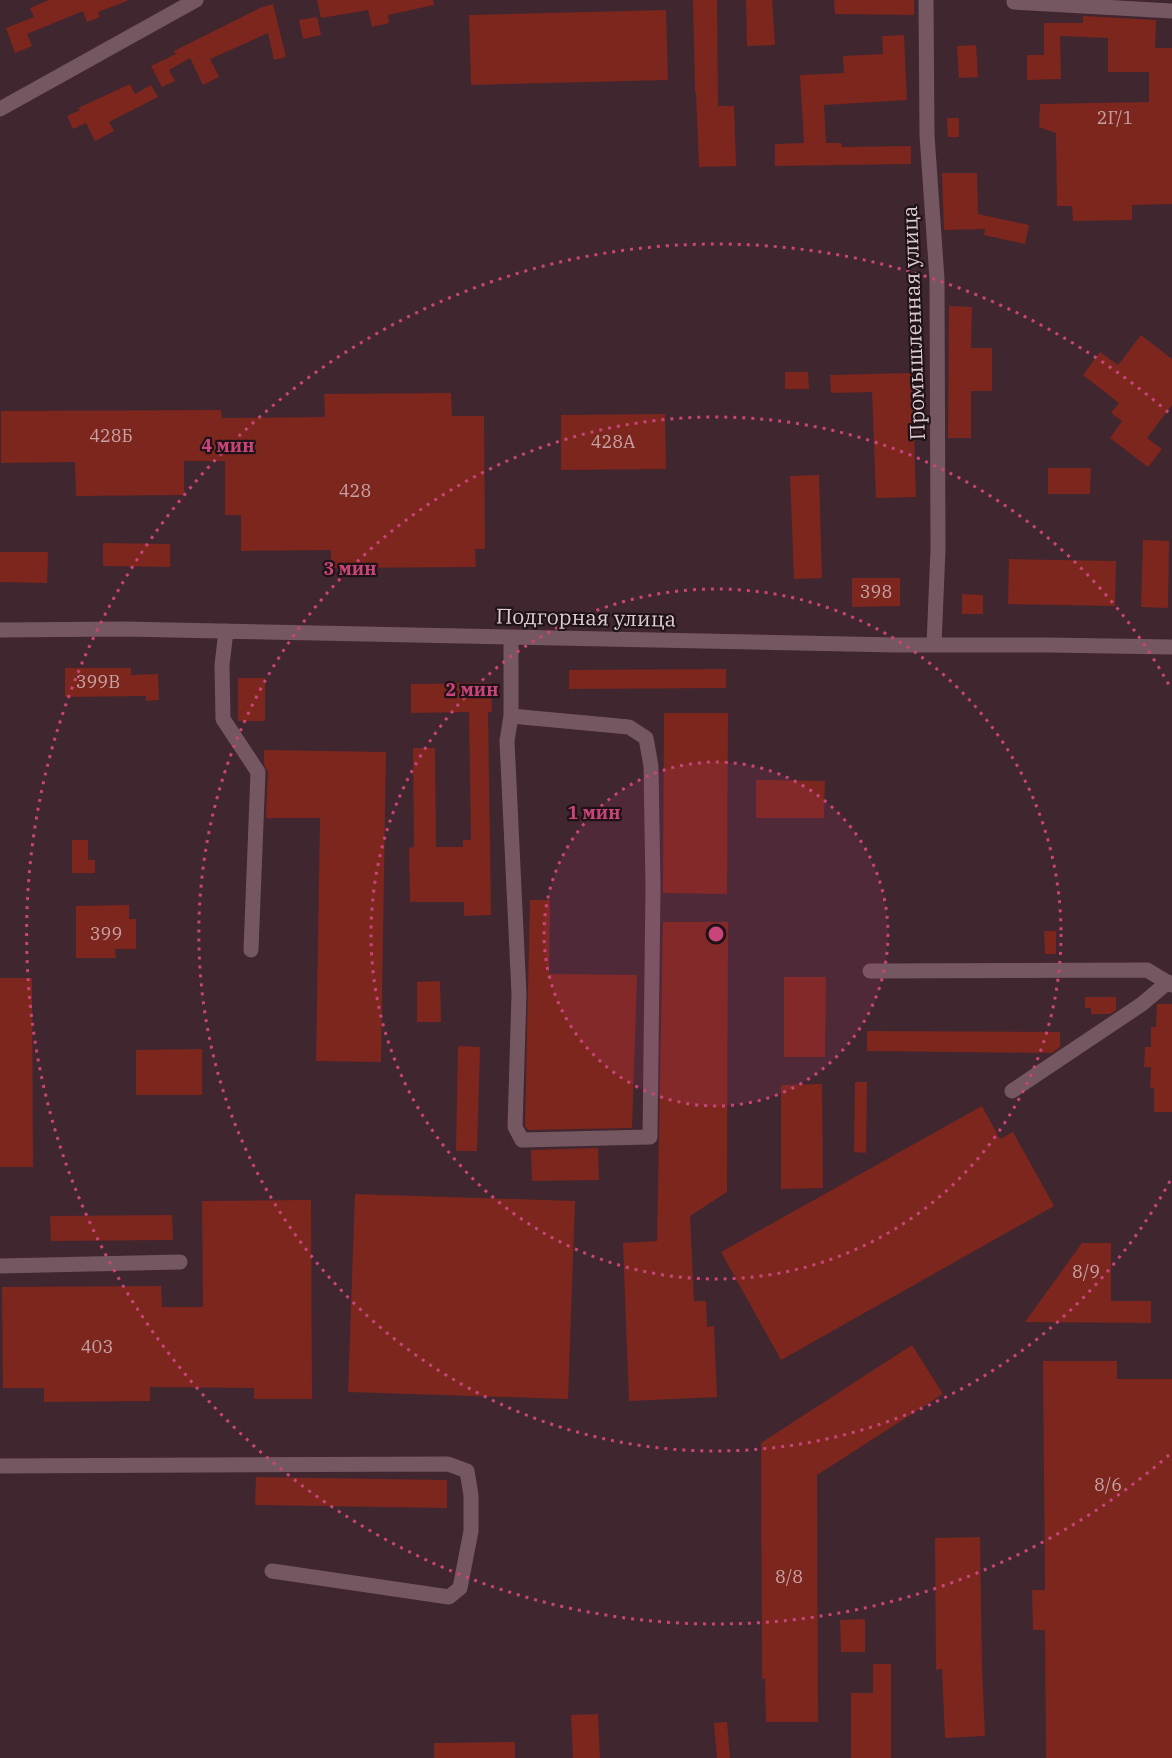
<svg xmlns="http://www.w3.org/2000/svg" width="1172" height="1758" font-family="'IBM Plex Serif',serif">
	<rect width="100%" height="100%" fill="#40262f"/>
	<path fill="#7c261e" d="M49,0H127V1L98,12L100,17L87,22L83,11L27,34L32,46L15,53L6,28L34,17L30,8Z
		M317,0H433L434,5L388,15L389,23L372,27L368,10L321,18Z
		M693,0H717L718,106H734L736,166L699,167L696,92H695Z
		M746,0H772L775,45L747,46Z
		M834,0H914V15L835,14Z
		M273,4L286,57L274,60L268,33L210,59L219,77L203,85L190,58L169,70L175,81L162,87L151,66L176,54L174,51L260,8Z
		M666,10L668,80L471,85L469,15Z
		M1083,16L1156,20L1155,48H1172V204L1132,205V220L1073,221L1072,206H1057L1056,133L1039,127L1040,104L1149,102V72H1108V38L1060,36L1061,79L1027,80V55H1044V23H1083Z
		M317,17L321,35L303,39L299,20Z
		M904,35L907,100L824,105L826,143H841L842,147L911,146V164L775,166V144L804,143L800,75L844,73L843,56L883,54L882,36Z
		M976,45L978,77L959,78L957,46Z
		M130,84L135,94L151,85L158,97L109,122L114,131L95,141L86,123L73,129L67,116L80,110L78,108Z
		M947,118H959V137H948Z
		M942,173H977L978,214L1029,225L1025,244L984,235L985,229L944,230Z
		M949,306L972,307L971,348H992V391H971V438H948Z
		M1141,335L1172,359V405L1147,438L1162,449L1148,467L1110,438L1122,421L1111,413L1119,403L1083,375L1100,352L1118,365Z
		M785,372H808L809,389H785Z
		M912,373L916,497L876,498L872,392L831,393L830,375Z
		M451,393L452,416H484L485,549H475L476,567L331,568V550L241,551V515H225V461H184V495L76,496L75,462L1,463V411L221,410L222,418L325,417L324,394Z
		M665,414L666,469L561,470V415Z
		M1048,468H1091L1090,494H1048Z
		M819,475L822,578L794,579L790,476Z
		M1143,540L1169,541L1168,608L1141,607Z
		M103,543L170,544V567L103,566Z
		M0,552H48L47,583L0,582Z
		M1009,559L1116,561L1115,606L1008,604Z
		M852,578H900V606L852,607Z
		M962,594L983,595V614H962Z
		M65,668H131V675L158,674L159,700L146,701V696L65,697Z
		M726,669V688L569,689V670Z
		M238,678H265V721H238Z
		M491,683L492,712H488L491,915L464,916V902H410L409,848L414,847L413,748H435L436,847H463V840H471L469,712L411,713V684Z
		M664,713H728L727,894L663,893Z
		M264,750L386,752L381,1062L316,1061L320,818H266L268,772L264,764Z
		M756,780L825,781L824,818H756Z
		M72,840H88V860H95V873H72Z
		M530,900H550L549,974L637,975L632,1128L528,1130L525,1126Z
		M129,905V919H136V949H115L116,958H76V906Z
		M663,922H728L727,1192L690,1216L694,1301H706L707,1327L714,1326L717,1397L629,1401L623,1243L657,1241Z
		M1044,931H1056V954H1045Z
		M784,977H826L825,1057H784Z
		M0,978H32L33,1167H0Z
		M440,981L441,1022H417V982Z
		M1085,997H1116V1010L1110,1014H1091V1008H1085Z
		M1157,1004H1172V1112H1154V1088H1150L1151,1067H1144L1145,1047H1151V1027H1156Z
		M867,1031L1060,1032V1047L1052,1053L867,1051Z
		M458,1046L480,1047L477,1151H456Z
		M202,1049V1095H136V1050Z
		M855,1082H867L866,1153L854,1152Z
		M822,1084L823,1188L781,1189V1085Z
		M982,1106L1000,1139L1013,1132L1054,1206L781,1360L721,1252Z
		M598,1148L599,1180L532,1181L531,1150Z
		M355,1194L575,1201L568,1399L348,1392Z
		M311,1200L312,1399H254V1388L150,1387V1401L44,1402V1388H3L2,1287L161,1286L162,1307H203L202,1201Z
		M172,1215L173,1240L51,1241L50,1216Z
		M1082,1243H1111V1301H1151V1323L1025,1322Z
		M912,1345L943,1394L817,1475L818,1722H766L765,1678L762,1679L761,1443Z
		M1043,1361H1117V1379H1172V1758H1046L1045,1630H1033L1032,1590H1045Z
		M256,1477L447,1480V1508L255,1505Z
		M980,1537L982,1668L985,1736L945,1738L942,1669L936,1670L935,1538Z
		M865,1619V1652H841L840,1620Z
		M873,1664H891V1758H851V1693H873Z
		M598,1714L600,1758H573L571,1715Z
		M727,1722L730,1758H717L714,1723Z
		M515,1742V1758H434V1743Z"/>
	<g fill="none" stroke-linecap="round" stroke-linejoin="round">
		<path stroke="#745761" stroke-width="15" d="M926,0L927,135L937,279L938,549L934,645
			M1014,0V2L1172,11
			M0,109L196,0
			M0,630L124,629L896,645H1049L1172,647
			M226,631L222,665L223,719L258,772L251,950
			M511,638V716L507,741L519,994L515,1127L522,1140L650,1137L653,887L651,766L646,738L629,727L511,716
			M870,971L1147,970L1172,985
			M1012,1091L1142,1004L1168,982
			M0,1266L180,1262
			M0,1466L448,1464L467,1471L471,1495V1531L460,1588L449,1597L272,1571"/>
	</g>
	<circle cx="716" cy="934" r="172" fill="#c94579" fill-opacity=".12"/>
	<g fill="none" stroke="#c94579" stroke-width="3" stroke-dasharray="3 6">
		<circle cx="716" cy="934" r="172"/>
		<circle cx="716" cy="934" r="345"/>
		<path d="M1170 1181A517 517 0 1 1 1170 687"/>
		<path d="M1169 1455A690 690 0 1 1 1169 413"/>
	</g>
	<g text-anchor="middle" stroke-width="4.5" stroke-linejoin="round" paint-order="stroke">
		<g font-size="18" fill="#c6a2a5">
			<text x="1115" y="124">2Г/1</text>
			<text x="111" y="442">428Б</text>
			<text x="613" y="448">428А</text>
			<text x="355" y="497">428</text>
			<text x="876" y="598">398</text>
			<text x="98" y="688">399В</text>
			<text x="106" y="940">399</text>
			<text x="1086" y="1278">8/9</text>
			<text x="97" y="1353">403</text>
			<text x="1108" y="1491">8/6</text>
			<text x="789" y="1583">8/8</text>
		</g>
		<g font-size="21" fill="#deccd2" stroke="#1f1317">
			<text transform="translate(914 323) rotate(-92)" y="7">Промышленная улица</text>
			<text transform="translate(586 618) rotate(1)" y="7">Подгорная улица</text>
		</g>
	</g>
	<circle cx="716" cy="934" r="9" fill="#c94579" stroke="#1f1317" stroke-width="3"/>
	<g font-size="18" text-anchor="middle" font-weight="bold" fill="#c94579" stroke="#1f1317" stroke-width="4.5" stroke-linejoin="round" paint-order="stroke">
		<text x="228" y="452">4 мин</text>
		<text x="350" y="575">3 мин</text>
		<text x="472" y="696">2 мин</text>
		<text x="594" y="819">1 мин</text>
	</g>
</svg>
